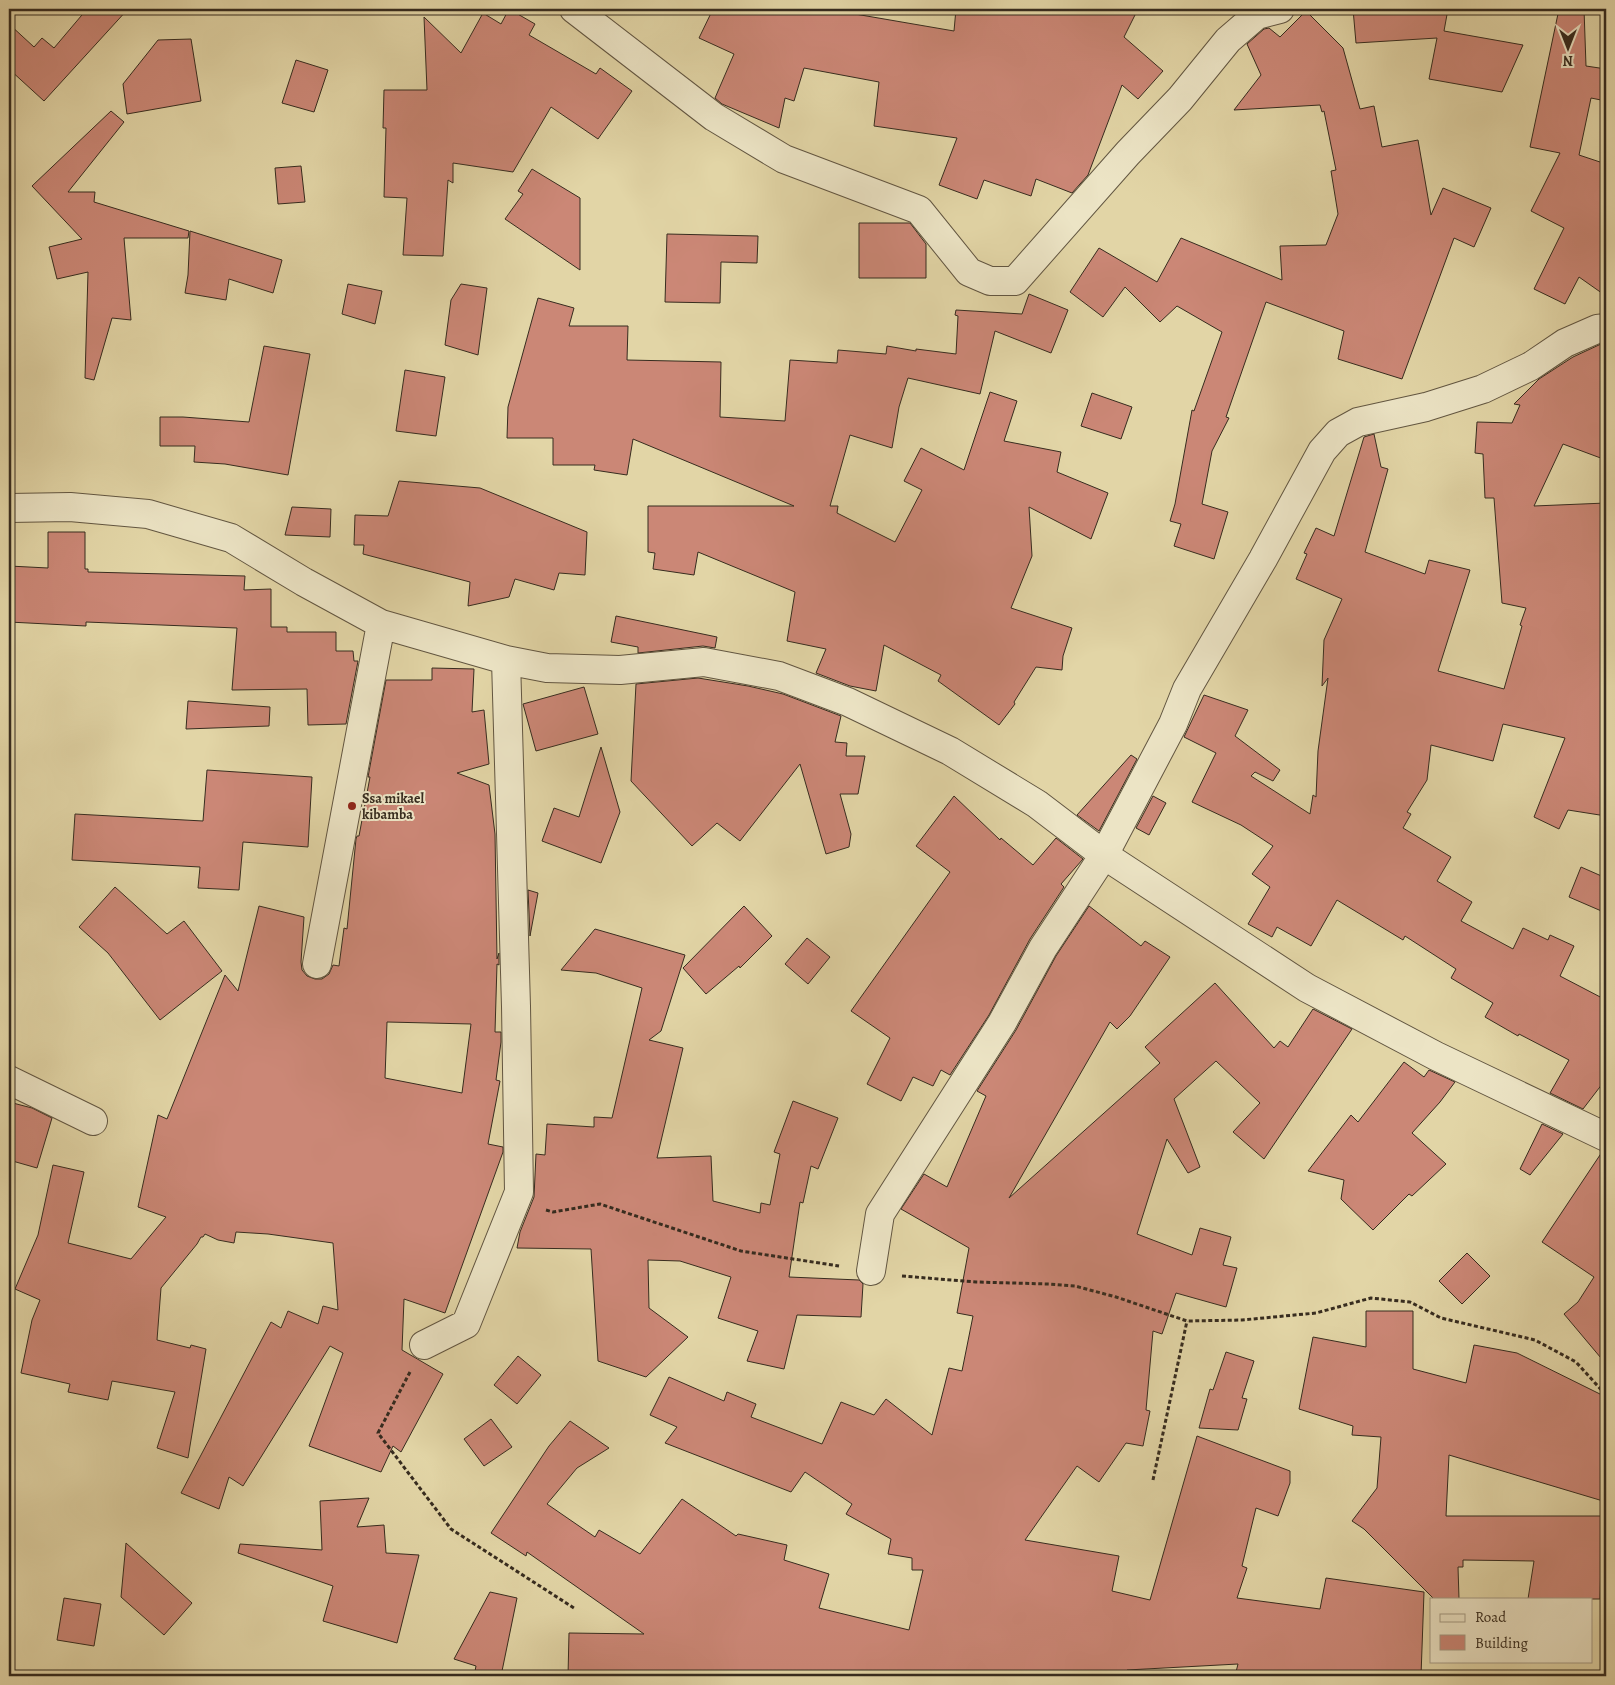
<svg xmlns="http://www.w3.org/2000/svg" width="1615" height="1685" font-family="Alegreya,serif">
	<rect width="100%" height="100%" fill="#e2d5a6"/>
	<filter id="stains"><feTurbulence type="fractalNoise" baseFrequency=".004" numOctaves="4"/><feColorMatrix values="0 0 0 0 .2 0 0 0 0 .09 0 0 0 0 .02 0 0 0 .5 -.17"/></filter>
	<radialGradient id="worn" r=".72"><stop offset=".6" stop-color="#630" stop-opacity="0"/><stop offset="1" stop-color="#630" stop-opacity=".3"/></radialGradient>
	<path fill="#cb8776" stroke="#372c1f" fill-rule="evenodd" d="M87,9H128L44,101L9,69V24L34,47L42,38L54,48Z
		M509,9L535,24L529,35L596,74L600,68L632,91L598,139L551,107L513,172L453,163V183L448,180L443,256L403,255L407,198L384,197L386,128H383L384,90H427L424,17L461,53L483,13L501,24Z
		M713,9H826L954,31L956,9H1138L1124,37L1163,71L1138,99L1122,85L1088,175L1072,193L1036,179L1031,196L984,180L977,199L939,185L957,138L874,126L879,82L804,68L794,101L785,98L779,128L722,104L715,98L734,54L699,38Z
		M1353,9H1448L1444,31L1523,45L1502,92L1429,79L1437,38L1356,43Z
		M1559,9H1584L1586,66L1606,69V101L1591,98L1579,155L1606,164V296L1579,277L1565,304L1534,289L1564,228L1531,211L1560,153L1530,147Z
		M1306,11L1343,48L1360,109L1374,106L1382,147L1418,140L1431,215L1443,188L1491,208L1474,247L1454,238L1402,379L1338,359L1344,331L1266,302L1226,417L1229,418L1212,451L1202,504L1228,512L1214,559L1174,546L1181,524L1170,521L1175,504L1192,410L1194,411L1222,332L1177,306L1160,322L1125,287L1103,317L1070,292L1099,248L1157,282L1181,238L1282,280L1280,246L1326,245L1338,214L1331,171L1336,170L1324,111L1322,112L1320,105L1234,110L1261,75L1247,44L1264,29L1269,28L1280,37Z
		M191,39L201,101L127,114L123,84L158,40Z
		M296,60L328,70L314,112L282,103Z
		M111,111L124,122L68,192H95L94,202L189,231L188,238H124L131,320L112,318L94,380L85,378L88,272L57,279L49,247L82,239L32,186Z
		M301,166L305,202L278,204L275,168Z
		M532,169L580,198V270L505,219L523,194L518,191Z
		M859,223H910L926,244V278H859Z
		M190,231L282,260L273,293L229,279L226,300L185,293L188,275Z
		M667,234L758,236L757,263L721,262L720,303L665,302Z
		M348,284L382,291L375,324L342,314Z
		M461,284L487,288L478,355L445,345L451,300Z
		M1029,294L1068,310L1051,353L995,331L980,394L908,378L899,407L892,448L850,435L830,506H838L837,513L895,542L922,490L904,481L921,448L964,470L990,392L1017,401L1004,441L1061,452L1057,472L1108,493L1091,539L1029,507L1032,556L1011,608L1072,628L1063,656L1062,670L1036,667L1014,702L1015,704L999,725L938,681L941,675L884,645L876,691L850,686L816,673L826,649L787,641L795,592L698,552L694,575L653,569L655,553L648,552V506H794L633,439L627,475L594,470L595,465H553V438H507L508,407L538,298L574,308L569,326H628L627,360L721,362L720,417L785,421L790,360L837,363L838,350L886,354L887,346L916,351V349L956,354L958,316L955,315L956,310L1022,314Z
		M1601,344H1606V460L1563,444L1534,506L1606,503V816L1568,810L1559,829L1534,817L1565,738L1503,724L1493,761L1431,745L1427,780L1407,812L1411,814L1403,828L1451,857L1437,881L1472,902L1461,921L1513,949L1523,928L1548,940L1550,935L1574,946L1560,976L1606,1000V1079L1583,1109L1550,1093L1569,1060L1519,1034L1518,1036L1485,1017L1493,1003L1451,978L1456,969L1405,936L1403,940L1337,900L1311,946L1277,927L1272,937L1248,924L1270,887L1252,874L1273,846L1241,825L1192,802L1216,753L1184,737L1204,695L1248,710L1235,736L1280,770L1273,781L1255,772L1251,776L1310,814L1313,795L1316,797L1318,751L1328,678L1322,686L1324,640L1342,599L1296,579L1307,554L1304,553L1316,528L1334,536L1364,437L1374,434L1381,467L1388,469L1365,552L1425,574L1429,560L1470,570L1438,671L1504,689L1522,626L1520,625L1526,608L1502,603L1494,498H1485L1483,454L1475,453L1477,422L1512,423L1520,405L1514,404L1539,379L1573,357Z
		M264,346L310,354L288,475L225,464L194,462L195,446H160V417H183L249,422Z
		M405,370L445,377L436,436L396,431Z
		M1092,393L1132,407L1121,439L1081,426Z
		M399,481L480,488L587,532L585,575L559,573L554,590L515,579L509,597L468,606L470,582L363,554L364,545H354L355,515L388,516Z
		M292,507L331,509L330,537L285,535Z
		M48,532H85V569H88V572L245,576L244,590L271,589V627H287V632H336V651H353L354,661H358L346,724L308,725L307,689L232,690L237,628L86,622V626L9,622V566L48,568Z
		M616,616L717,637L715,648L703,646L638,653V647L611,642Z
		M432,668L474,669L472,712L484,710L489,764L457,773L489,785L495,834L497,959L499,953V965L497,964L495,1032H501V1042L496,1080L500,1081L488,1144L503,1147V1152L445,1313L404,1299L402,1350L443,1374L401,1452L393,1446L381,1472L309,1446L343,1353L330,1346L243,1486L229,1477L219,1509L181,1493L271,1322L281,1328L288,1311L318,1324L323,1306L338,1310L333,1243L268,1234L236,1232L234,1243L218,1240L205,1234L203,1237H201L197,1244L161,1288L157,1340L190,1348L191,1345L206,1349L188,1458L157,1448L175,1392L112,1381L108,1400L68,1392L70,1384L21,1373L32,1320L40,1300L15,1289L38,1235L53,1165L84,1172L68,1243L131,1259L166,1217L138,1207L158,1115L167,1119L225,975L238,991L259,906L304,917L301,962L302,970L307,976L315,979H322L329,974L333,965L339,966L344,928L347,929L356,839L357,836H359L370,777H368L386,680H432ZM387,1022L471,1024L462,1093L385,1078Z
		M698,678L748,686L783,694L841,716L835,742L847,743L846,756H865L858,794H840L851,834L849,847L826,854L800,764L740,841L717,823L692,846L631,781L636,684Z
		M584,687L598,734L536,751L523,704Z
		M188,701L270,707L269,726L186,729Z
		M601,747L620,812L601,863L542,841L554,808L579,817Z
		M1131,755L1137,759L1099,831L1077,815Z
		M207,770L312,777L308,847L243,842L239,890L198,888L200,867L72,860L75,814L203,821Z
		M954,796L1000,840L1001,838L1033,865L1056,838L1083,859L1061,884L1064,887L1030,939L989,1015L950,1075L941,1070L933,1086L913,1077L901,1101L867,1084L890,1038L851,1011L950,872L916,846Z
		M1153,796L1166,803L1149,835L1136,828Z
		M1581,867L1606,878V913L1569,897Z
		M115,887L167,934L184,921L222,971L160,1020L108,953L79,927Z
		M528,890L538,893L530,936Z
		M744,906L772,936L740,968L739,966L706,994L683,968Z
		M1089,906L1141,946L1145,941L1170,957L1130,1016L1117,1029L1110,1022L1009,1198L1160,1063L1145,1047L1215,983L1274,1048L1280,1041L1288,1047L1313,1009L1352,1029L1264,1159L1233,1132L1260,1103L1216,1061L1174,1099L1200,1167L1188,1173L1167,1139L1137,1234L1192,1255L1200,1228L1231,1237L1223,1265L1237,1268L1226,1307L1176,1293L1162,1334L1153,1331L1146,1410L1150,1411L1143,1446L1126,1443L1099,1482L1077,1466L1025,1540L1119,1556L1112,1591L1150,1600L1197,1436L1290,1471V1483L1278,1516L1256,1508L1242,1566L1247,1568L1237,1598L1320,1609L1326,1578L1424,1592L1421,1676H1235L1238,1664L1127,1670L1126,1676H568L569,1633L644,1634L527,1552L526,1556L491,1533L549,1446L570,1421L609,1448L577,1468L547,1504L595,1537L599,1530L640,1554L682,1499L736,1536L738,1534L787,1545L784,1560L829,1574L819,1608L909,1630L923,1570H912V1558L888,1554L891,1539L846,1514L852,1504L805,1472L791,1492L665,1443L677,1427L650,1415L669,1377L724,1401L727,1392L756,1404L751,1417L822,1444L841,1402L874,1415L886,1399L932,1435L949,1368L962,1371L973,1316L957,1313L969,1248L901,1209L924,1174L947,1187L986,1096L977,1091L1016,1030L1056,956Z
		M595,929L685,955L661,1031L649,1040L683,1048L657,1158L711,1156L713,1201L760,1213L761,1203L770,1205L780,1154L774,1152L793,1101L838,1118L818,1169L811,1166L803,1203L800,1202L789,1277L859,1280L863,1284L861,1317L797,1315L784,1369L747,1361L758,1331L718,1318L731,1277L680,1261L648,1260L649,1308L688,1337L646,1377L598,1361L591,1249L517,1248L520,1232L534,1197L536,1154L545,1155L547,1124L594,1127V1117L612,1118L642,988L596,973L561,970Z
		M807,938L830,957L808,984L785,964Z
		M1404,1062L1424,1077L1429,1070L1455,1082L1440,1102L1412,1133L1446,1164L1412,1196L1409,1194L1373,1230L1341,1199L1344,1180L1308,1171L1351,1115L1358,1122Z
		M9,1102L32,1108L52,1118L37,1168L9,1160Z
		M1542,1124L1563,1134L1530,1175L1520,1169Z
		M1602,1152H1606V1364L1564,1314L1578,1302L1594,1277L1542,1242Z
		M1467,1253L1490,1276L1462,1304L1439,1281Z
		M1366,1311H1413V1369L1466,1383L1474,1345L1517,1353L1606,1397V1495L1603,1493V1501L1449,1455L1446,1516H1602L1600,1599H1528L1534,1561L1463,1560V1567H1458L1459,1599H1434L1364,1529L1352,1521L1377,1488L1381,1437L1352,1435L1353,1426L1299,1409L1313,1337L1366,1347Z
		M1226,1352L1254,1361L1242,1398L1247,1399L1238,1430L1199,1428L1210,1389L1213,1390Z
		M518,1356L541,1375L517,1404L494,1385Z
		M491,1419L512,1447L484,1466L464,1439Z
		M369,1498L357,1527L384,1525L386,1553L419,1555L397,1643L323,1621L333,1586L238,1553L240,1544L322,1550L320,1501Z
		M126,1543L192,1603L164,1635L121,1597Z
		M490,1592L517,1598L501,1676H474L476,1666L454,1659Z
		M64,1598L101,1604L94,1646L57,1640Z"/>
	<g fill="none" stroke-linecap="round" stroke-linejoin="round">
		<g stroke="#625641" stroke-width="30">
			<path id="minor" d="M574,9L714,117L784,159L919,210L969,272L990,281H1015L1128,153L1180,99L1228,40L1257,15L1280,9
				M9,508L70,507L148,514L231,538L304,582L381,624L506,660L547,668L620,670L704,662L779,676L848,702L950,751L1037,804L1104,855L1307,988L1436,1056L1606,1137
				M317,964L381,624
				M9,1080L93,1121
				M871,1271L880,1214L1002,1023L1043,948L1104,855L1173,724L1187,689L1263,559L1322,451L1338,433L1358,422L1426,407L1483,389L1531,366L1565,343L1597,329L1606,328
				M424,1345L466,1324L519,1192L516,1006L506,660"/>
		</g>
		<path stroke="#372c1f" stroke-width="3" stroke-dasharray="4 2.5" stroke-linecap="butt" d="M546,1210L553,1212L600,1204L741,1251L839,1266
			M902,1276L976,1282L1049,1284L1075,1286L1116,1297L1187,1321L1242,1320L1316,1313L1371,1298L1410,1302L1441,1318L1535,1340L1576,1362L1606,1395
			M410,1372L378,1433L451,1529L574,1608
			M1153,1480L1187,1321"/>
		<use href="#minor" stroke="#ece4c5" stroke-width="28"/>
	</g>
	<circle fill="#8f2418" stroke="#ece4c5" stroke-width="2" cx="352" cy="806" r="5"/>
	<g text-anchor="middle" stroke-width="4" stroke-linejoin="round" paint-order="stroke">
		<g font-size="14" font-weight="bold" fill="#372c1f" stroke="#ece4c5" text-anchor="start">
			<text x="362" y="803">Ssa mikael<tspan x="362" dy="16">kibamba</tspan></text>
		</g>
	</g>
	<rect width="1615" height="1685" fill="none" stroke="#e2d5a6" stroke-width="30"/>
	<rect x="10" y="10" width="1595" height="1665" fill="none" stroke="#372c1f" stroke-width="2.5"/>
	<rect x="15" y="15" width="1585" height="1655" fill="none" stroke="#372c1f"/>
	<rect x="1430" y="1598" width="162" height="65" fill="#ece4c5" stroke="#a49a83"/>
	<rect x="1440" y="1614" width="25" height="8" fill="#ece4c5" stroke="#a49a83"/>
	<text x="1475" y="1622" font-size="15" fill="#372c1f">Road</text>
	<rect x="1440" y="1635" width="25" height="15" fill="#cb8776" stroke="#a49a83"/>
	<text x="1475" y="1648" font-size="15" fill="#372c1f">Building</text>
	<g transform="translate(1568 48) rotate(180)" stroke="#ece4c5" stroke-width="4" paint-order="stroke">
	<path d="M0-4L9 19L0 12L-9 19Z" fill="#372c1f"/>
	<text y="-8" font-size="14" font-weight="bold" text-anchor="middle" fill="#372c1f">N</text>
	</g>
	<rect width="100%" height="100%" filter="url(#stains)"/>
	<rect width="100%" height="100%" fill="url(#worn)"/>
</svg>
